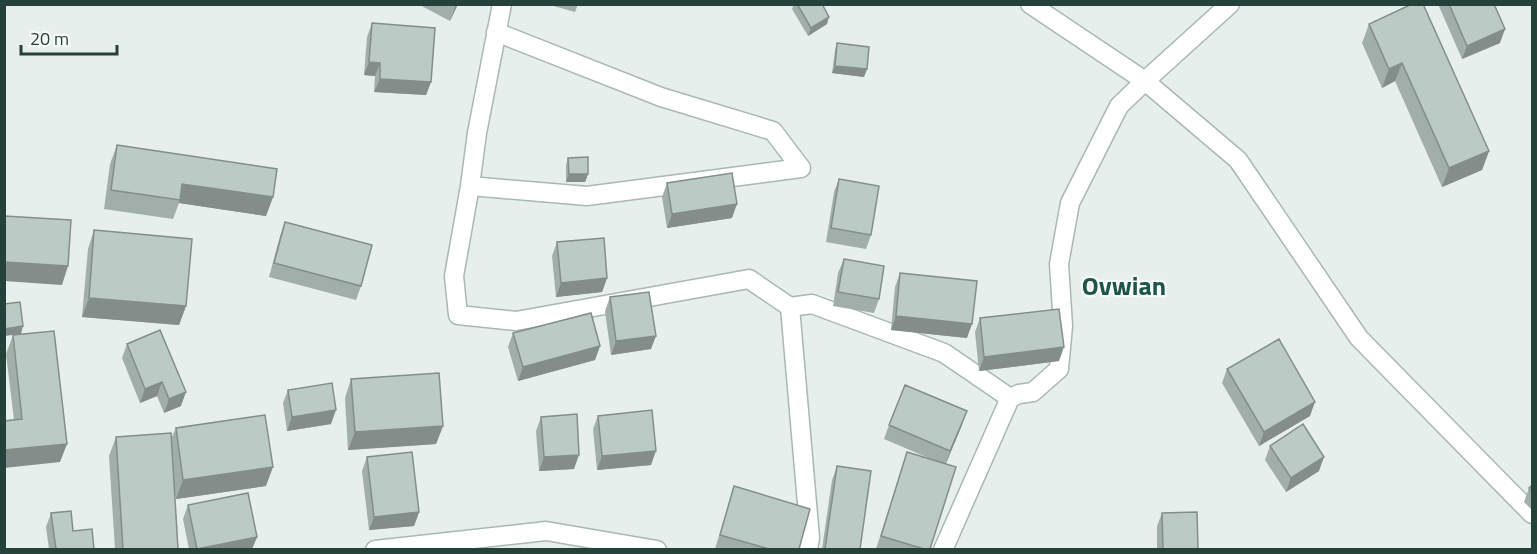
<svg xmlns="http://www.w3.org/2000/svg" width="1537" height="554" font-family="'Titillium Web',sans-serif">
	<rect width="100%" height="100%" fill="#e6efeb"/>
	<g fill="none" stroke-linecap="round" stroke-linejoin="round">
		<g stroke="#a8b8b2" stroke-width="21">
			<path id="street" d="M502,4L477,133L470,186L454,276L458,315L516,321L749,279L790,307L812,304L944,353L1010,398L1019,394L1033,392L1059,369L1063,326L1059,264L1070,203L1119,106L1145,81L1230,4
				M1030,4L1145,81L1238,160L1359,338L1532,514
				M470,186L587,196L801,168L773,131L661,97L496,32
				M790,307L810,538L808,550
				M375,550L546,531L657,550
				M943,550L1010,398"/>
		</g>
		<use href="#street" stroke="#fff" stroke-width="18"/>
	</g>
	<path fill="#a1aea9" d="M418,4H458L450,21Z
		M546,4H578L575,12Z
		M794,4H822L827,24L808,36L792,9Z
		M1438,4H1494L1500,43L1462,59Z
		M372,23L431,82L426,95L374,92L375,76L364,75L367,37Z
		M1369,24L1489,151L1482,170L1442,187L1395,81L1382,88L1362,43Z
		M837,43L867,69L864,77L832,73L835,50Z
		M117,145L273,197L266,216L179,203L173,219L104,209L110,164Z
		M568,158L588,174L585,182H566V165Z
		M839,179L871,235L866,249L826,242L834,192Z
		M667,183L732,218L667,228L662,197Z
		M285,222L361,286L356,300L269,277L280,236Z
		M94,230L186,306L179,325L82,317L88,249Z
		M557,242L607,278L602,292L556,297L552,256Z
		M844,259L879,299L874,313L833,306L838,273Z
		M900,273L967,338L891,330L895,287Z
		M610,297L651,349L611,355L605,311Z
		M980,318L1059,361L979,371L975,332Z
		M160,330L181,406L164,413L157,396L140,403L122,358L127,344Z
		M513,333L600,346L595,360L518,381L508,347Z
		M13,335L60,462L14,420L6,354Z
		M1227,369L1310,416L1259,446L1222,383Z
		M351,379L443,426L436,444L348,450L345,398Z
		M288,390L331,424L287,431L283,403Z
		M598,416L651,465L597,470L593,429Z
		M541,417L574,469L539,471L536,431Z
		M889,425H962L946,464L930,549H876L907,452L931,459L884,439Z
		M176,428L266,486L176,499L174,488L178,549H115L109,456L116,437L171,439Z
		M1270,446L1319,471L1286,492L1265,460Z
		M367,457L419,512L414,526L369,530L362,471Z
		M837,466L860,549H822L832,480Z
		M1533,484V511L1524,502L1529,488Z
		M734,486L799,549H715Z
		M188,505L257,537L252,549H189L183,519Z
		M51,513L73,531L94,549H49L46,527Z
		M1162,513L1198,549H1157V526Z"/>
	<path fill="#838d89" d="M456,4H458L450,21L455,7Z
		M829,17L827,24L808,36L811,28Z
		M1505,29L1500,43L1462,59L1467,46Z
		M369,62L380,63L375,76L364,75Z
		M1402,63L1395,81L1382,88L1389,69Z
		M835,66L867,69L864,77L832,73Z
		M380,79L431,82L426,95L374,92Z
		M1489,151L1482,170L1442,187L1449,168Z
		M569,174H588L585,182H566Z
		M182,184L273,197L266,216L179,203Z
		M737,204L732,218L667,228L672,214Z
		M4,262L68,266L62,285L4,281Z
		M607,278L602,292L556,297L561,283Z
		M89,298L186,306L179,325L82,317Z
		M896,316L972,324L967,338L891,330Z
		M23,326L21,334L4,336V329Z
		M656,336L651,349L611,355L616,341Z
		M600,346L595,360L518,381L523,367Z
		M1064,347L1059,361L979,371L984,357Z
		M162,382L157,396L140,403L145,389Z
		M186,392L181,406L164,413L169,399Z
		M1315,402L1310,416L1259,446L1264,432Z
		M336,410L331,424L287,431L292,417Z
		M967,411L962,425L945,465L950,451Z
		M443,426L436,444L348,450L355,432Z
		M67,444L60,462L4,468V450Z
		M656,451L651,465L597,470L602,456Z
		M579,455L574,469L539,471L544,457Z
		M1324,457L1319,471L1286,492L1291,478Z
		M273,467L266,486L176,499L183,480Z
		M419,512L414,526L369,530L374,517Z
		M257,537L252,549H197Z"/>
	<path fill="#bbcac4" stroke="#838d89" stroke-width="1.5" d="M797,4H822L829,17L811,28Z
		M1412,4H1423L1489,151L1449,168L1402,63L1389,69L1369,24Z
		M1449,4H1494L1505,29L1467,46Z
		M372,23L435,28L431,82L380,79V63L369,62Z
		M837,43L869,47L867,69L835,66Z
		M117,145L277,169L273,197L182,184L180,200L111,190Z
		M588,157V174H569L568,158Z
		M732,173L737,204L672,214L667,183Z
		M839,179L879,186L871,235L831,228Z
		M4,216L71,220L68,266L4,262Z
		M285,222L372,245L361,286L274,263Z
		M94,230L192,239L186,306L89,298Z
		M604,238L607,278L561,283L557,242Z
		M844,259L884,266L879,299L838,292Z
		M900,273L977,281L972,324L896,316Z
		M649,292L656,336L616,341L610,297Z
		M20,302L23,326L4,329V304Z
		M1059,309L1064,347L984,357L980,318Z
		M591,313L600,346L523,367L513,333Z
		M160,330L186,392L169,399L162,382L145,389L127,344Z
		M54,331L67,444L4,450V421L22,419L13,335Z
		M1279,339L1315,402L1264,432L1227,369Z
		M439,373L443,426L355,432L351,379Z
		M332,383L336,410L292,417L288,390Z
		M905,385L967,411L950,451L889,425Z
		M652,410L656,451L602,456L598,416Z
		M577,414L579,455L544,457L541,417Z
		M265,415L273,467L183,480L176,428Z
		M1303,424L1324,457L1291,478L1270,446Z
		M171,433L178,549H123L116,437Z
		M412,452L419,512L374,517L367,457Z
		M907,452L956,467L930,549H924L881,536Z
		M837,466L871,471L860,549H825Z
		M1533,484V492L1529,488Z
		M734,486L810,509L799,549H769L720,535Z
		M248,493L257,537L197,549L188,505Z
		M71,511L73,531L92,529L94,549H56L51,513Z
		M1197,512L1198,549H1163L1162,513Z"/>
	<g text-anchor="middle" stroke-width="4.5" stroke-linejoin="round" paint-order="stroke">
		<g font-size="26" font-weight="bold" fill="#1f5548" stroke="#f7fbf9">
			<text x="1124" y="295">Ovwian</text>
		</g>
	</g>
	<rect width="1537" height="554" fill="none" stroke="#24423a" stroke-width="12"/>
	<path d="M21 45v9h96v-9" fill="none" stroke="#24423a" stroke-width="3"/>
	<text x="30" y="45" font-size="18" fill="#24423a" stroke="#f7fbf9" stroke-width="4.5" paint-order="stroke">20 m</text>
</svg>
